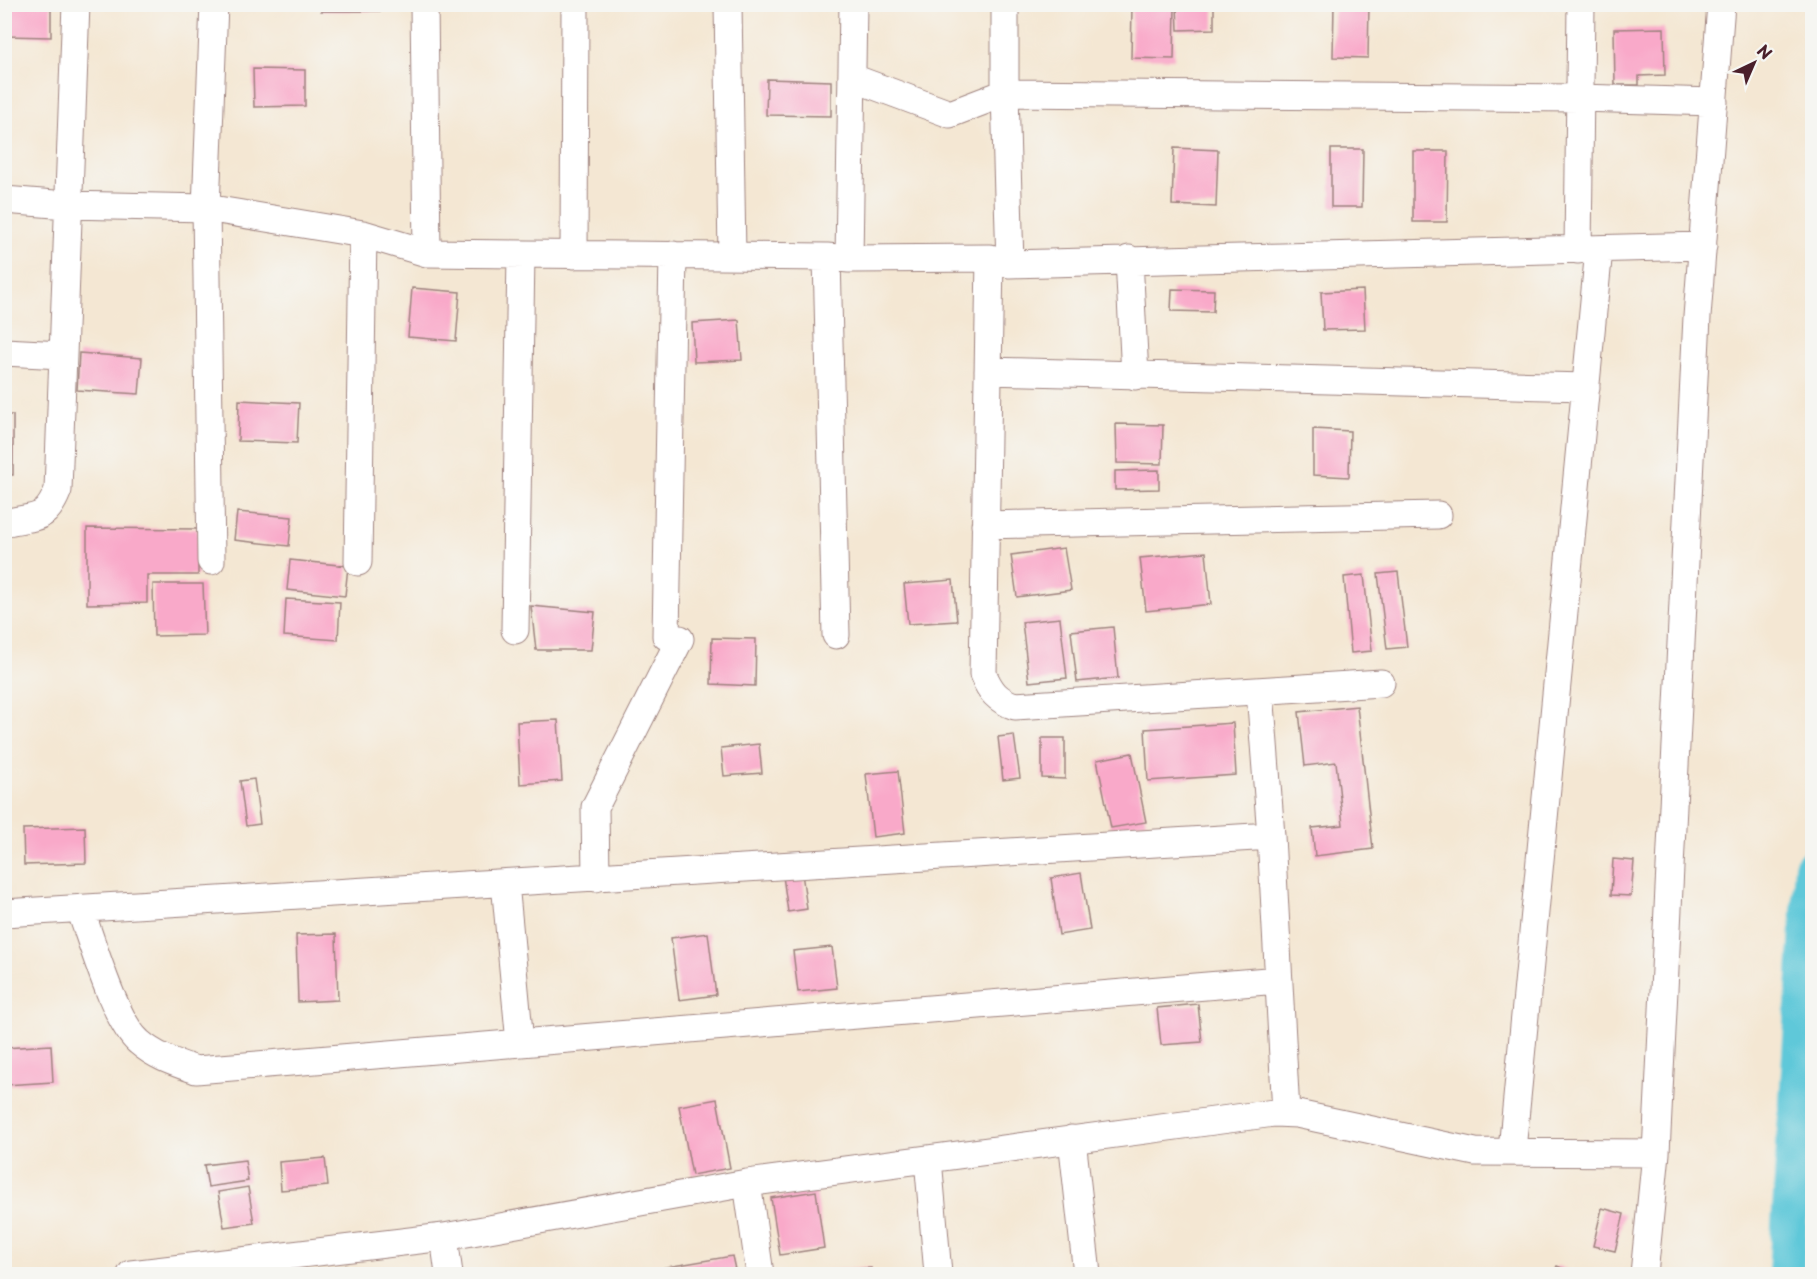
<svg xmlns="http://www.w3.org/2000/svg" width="1817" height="1279" font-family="'Playpen Sans',sans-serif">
	<rect width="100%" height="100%" fill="#f6f6f2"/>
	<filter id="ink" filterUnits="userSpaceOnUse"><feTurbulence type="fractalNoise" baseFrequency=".0167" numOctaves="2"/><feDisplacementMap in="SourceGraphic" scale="12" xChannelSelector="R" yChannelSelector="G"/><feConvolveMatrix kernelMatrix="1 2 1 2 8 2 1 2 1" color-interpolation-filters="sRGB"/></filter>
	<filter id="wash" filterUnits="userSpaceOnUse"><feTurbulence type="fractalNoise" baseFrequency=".008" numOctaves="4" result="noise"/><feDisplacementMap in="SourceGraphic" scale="24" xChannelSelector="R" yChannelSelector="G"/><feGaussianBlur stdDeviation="1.35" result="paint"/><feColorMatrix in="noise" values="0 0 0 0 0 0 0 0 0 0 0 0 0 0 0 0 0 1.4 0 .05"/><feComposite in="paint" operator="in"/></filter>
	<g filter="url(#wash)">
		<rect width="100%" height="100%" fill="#f4e7d3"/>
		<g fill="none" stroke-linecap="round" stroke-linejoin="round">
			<path stroke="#5ec8d9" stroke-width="36" d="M1786,1274L1812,867"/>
		</g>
		<g id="blocks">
			<path fill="#f9a9c9" d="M4,4H51V37L4,36Z
				M321,4H380V11H321Z
				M1177,4H1214V29L1178,30Z
				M1334,4H1369L1368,58L1333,57Z
				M1132,5H1175L1174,59L1131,58Z
				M1664,28L1665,75L1639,76V85H1615L1614,29Z
				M253,69L305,70V106L254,107Z
				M767,79L831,81V116L766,115Z
				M1174,148L1218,150L1216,207L1172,205Z
				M1331,149H1363L1362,207H1331Z
				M1413,151H1448L1447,222H1413Z
				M412,288L460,292L456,341L408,337Z
				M1172,289L1214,290L1213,312L1171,311Z
				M1363,290L1365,329L1323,330L1321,292Z
				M739,320L742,360L694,362L692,323Z
				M79,353L142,358L139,394L77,390Z
				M239,400L299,403L297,443L238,441Z
				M4,415H13V475H4Z
				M1116,424L1163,425L1162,464L1117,463Z
				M1313,429L1350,431L1349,477L1313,475Z
				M1159,470V489L1115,490V471Z
				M237,512L292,517L289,546L234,540Z
				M87,528L198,529V575H147V603L87,604Z
				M1064,548L1071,590L1017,597L1011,555Z
				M1206,552L1211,604L1146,611L1140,558Z
				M290,560L348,566L345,596L287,590Z
				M1398,572L1407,647L1387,649L1378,574Z
				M1364,575L1372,651L1351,653L1344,577Z
				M953,580L957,621L908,624L904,584Z
				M153,584H203L205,635L154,636Z
				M286,599L340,602L338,640L284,636Z
				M531,606L595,612L591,650H536Z
				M1060,618L1067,678L1029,682L1022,622Z
				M1113,627L1118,678L1077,682L1071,631Z
				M712,638L756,639L755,686L711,684Z
				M1357,706L1373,849L1315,856L1312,828L1343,825L1336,762L1305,766L1299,712Z
				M558,720L562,781L520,784L517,722Z
				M1233,723L1236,775L1148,781L1145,729Z
				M1014,735L1020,778L1003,780L998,737Z
				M1042,738H1065V779L1042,778Z
				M759,744L762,773L724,776L721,748Z
				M1132,753L1146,822L1111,828L1097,760Z
				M898,771L905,833L873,837L866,774Z
				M254,779L260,824L246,826L240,781Z
				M85,827L86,863L24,865L23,829Z
				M1613,859L1634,861L1631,896L1611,895Z
				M802,873L807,909L788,912L783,876Z
				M1081,873L1090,930L1059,935L1051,878Z
				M708,933L716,995L679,1000L671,938Z
				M336,934L338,1000L298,1002L296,935Z
				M832,947L837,988L798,992L793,951Z
				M1198,1004L1202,1042L1161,1045L1157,1008Z
				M51,1045L53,1082L5,1085L4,1048Z
				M717,1099L730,1168L692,1175L679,1106Z
				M325,1158L328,1186L281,1190L279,1162Z
				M245,1160L248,1181L208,1187L204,1165Z
				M248,1187L254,1223L224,1227L218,1192Z
				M816,1191L824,1248L780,1255L771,1198Z
				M1602,1208L1624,1214L1615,1251L1593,1246Z
				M732,1256L736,1274H632V1273Z
				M1557,1266L1576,1274H1553Z
				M871,1268V1274H821V1271Z"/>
		</g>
	</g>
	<g filter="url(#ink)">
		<use href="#blocks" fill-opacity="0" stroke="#9f837f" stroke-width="1.5"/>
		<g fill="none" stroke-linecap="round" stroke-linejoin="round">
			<g stroke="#9f837f" stroke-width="29">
				<path id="minor" d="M424,4L427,253
					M728,4L732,256
					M1005,4V93L1010,264
					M853,78L950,114L1005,93L1580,98L1714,102
					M4,200L67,205L206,208L363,234L427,253L827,257L849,259L990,258L1010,264L1703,246
					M1578,250L1581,4
					M574,255L575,4
					M827,257L836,635
					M990,258L983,674C990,691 997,700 1015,706L1381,683
					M849,259L853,4
					M1129,259L1135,376
					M4,352L62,355
					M988,371L1586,387
					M4,523C35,515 45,523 58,490L76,4
					M985,525L1438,515
					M211,561L206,208L214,4
					M358,562L363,234
					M515,630L521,254
					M666,636L673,255
					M1260,691L1271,836L1286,1113
					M596,878L595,807L680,639
					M505,883L520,1043
					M80,909C92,941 115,1022 139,1042C156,1057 176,1063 196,1070L1279,980
					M4,913L1271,836
					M1072,1139L1087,1274
					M1512,1150L1599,249
					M928,1159L938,1274
					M747,1183L760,1274
					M444,1237L449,1274
					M131,1274L444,1237L747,1183L1274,1113L1297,1114L1475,1152L1656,1153
					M1644,1274L1656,1153L1697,317L1721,4"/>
			</g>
			<use href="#minor" stroke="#fff" stroke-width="27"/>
		</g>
	</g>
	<rect width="1817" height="1279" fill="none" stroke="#f6f6f2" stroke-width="24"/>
	<g transform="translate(1754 63) rotate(44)" stroke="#f6f6f2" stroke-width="4.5" paint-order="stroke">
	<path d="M0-4.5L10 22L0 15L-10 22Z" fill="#4a1f2b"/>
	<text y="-9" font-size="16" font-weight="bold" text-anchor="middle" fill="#4a1f2b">N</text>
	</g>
</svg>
